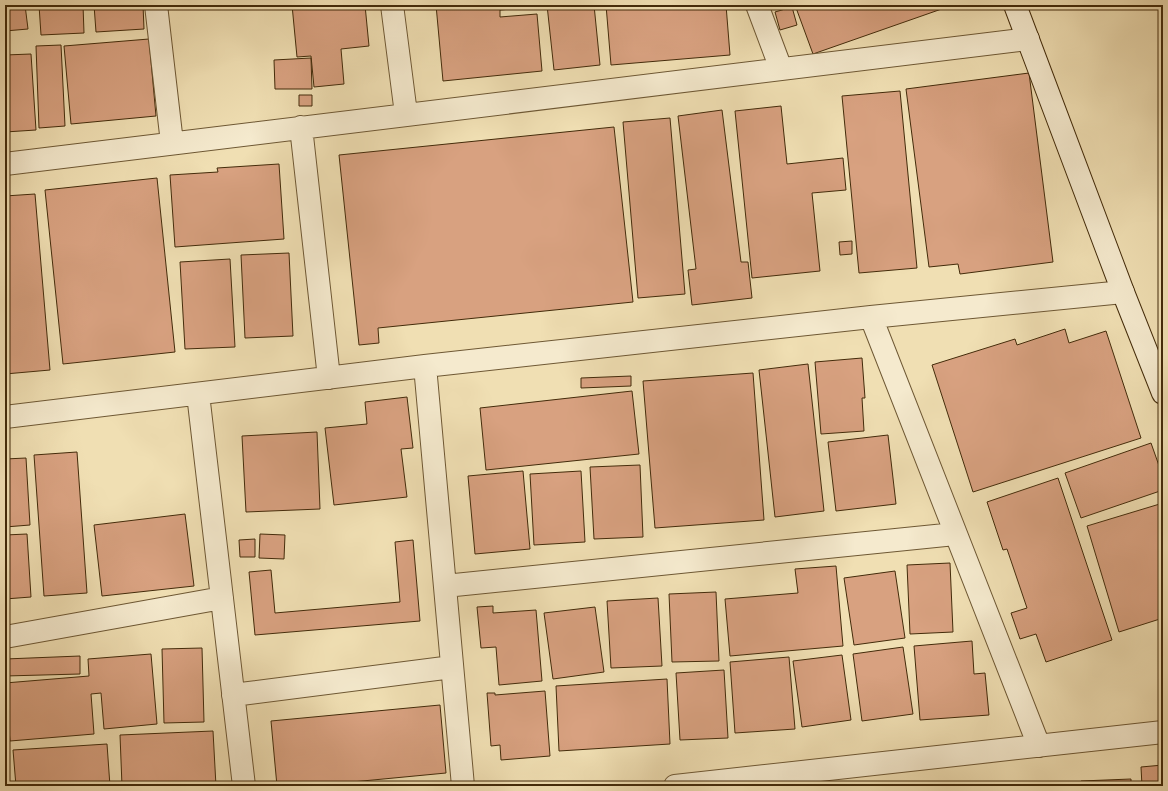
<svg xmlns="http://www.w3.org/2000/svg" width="1168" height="791" font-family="'EB Garamond',serif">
	<rect width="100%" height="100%" fill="#f0dfb3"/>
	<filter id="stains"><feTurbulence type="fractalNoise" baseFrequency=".005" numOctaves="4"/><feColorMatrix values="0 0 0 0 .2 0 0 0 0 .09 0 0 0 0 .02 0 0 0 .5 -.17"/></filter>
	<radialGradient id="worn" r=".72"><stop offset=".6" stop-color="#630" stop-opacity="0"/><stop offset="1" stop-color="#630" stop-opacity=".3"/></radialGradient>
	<path fill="#d8a180" stroke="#432b0a" d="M5,5H25L28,29L5,31Z
		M39,5H83L84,33L41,35Z
		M94,5H143L144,29L96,32Z
		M292,5H365L369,46L341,49L344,84L314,87L311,56L297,57Z
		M436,5H535V7L500,10V17L537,14L542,71L443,81Z
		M547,5H594L600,65L554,70Z
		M606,5H726L730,55L611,65Z
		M795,5H953L813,54Z
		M792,7L797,25L780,30L775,12Z
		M149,39L156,116L71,124L64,46Z
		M61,45L65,126L39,128L36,46Z
		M31,54L36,130L5,132V55Z
		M311,58L312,89H275L274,60Z
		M1029,73L1053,262L960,274L958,264L929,267L906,89Z
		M900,91L917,268L859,273L842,96Z
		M299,95H312V106H299Z
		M781,106L787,164L843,158L846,190L812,193L820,271L752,278L735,111Z
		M722,110L741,262H748L752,298L692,305L688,270L696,269L678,116Z
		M670,118L685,294L638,298L623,122Z
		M614,127L633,302L378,328L379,343L359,345L339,155Z
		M279,164L284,239L175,247L170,175L218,172L217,168Z
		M157,178L175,352L63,364L45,190Z
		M35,194L50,370L5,374V196Z
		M852,241V254L840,255L839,242Z
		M289,253L293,336L245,338L241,255Z
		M230,259L235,347L185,349L180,262Z
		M1065,329L1069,343L1106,331L1141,438L973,492L932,365L1015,339L1017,345Z
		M862,358L865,398H862L864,431L821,434L815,362Z
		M808,364L824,511L775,517L759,370Z
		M753,373L764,520L655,528L643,381Z
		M631,376V386L581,388V378Z
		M632,391L639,454L486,470L480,408Z
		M407,397L413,448L401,449L407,497L334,505L325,428L367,424L365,402Z
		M317,432L320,509L246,512L242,436Z
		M888,435L896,504L836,511L828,442Z
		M1151,443L1163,477V490L1081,518L1065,473Z
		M77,452L87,593L44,596L34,455Z
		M26,458L30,525L5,527V459Z
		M640,465L643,537L594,539L590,467Z
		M523,471L530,549L475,554L468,476Z
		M581,471L585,542L534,545L530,474Z
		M1058,478L1112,640L1046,662L1036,634L1020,639L1011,613L1027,608L1007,549L1003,550L987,502Z
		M1163,503V618L1119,632L1087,526Z
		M185,514L194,586L102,596L94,525Z
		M27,534L31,597L5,599V535Z
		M260,534L285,535L284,559L259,558Z
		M255,539V557H240L239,540Z
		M413,540L420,621L255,635L249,572L271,570L275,613L400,602L395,542Z
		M950,563L953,632L910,634L907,565Z
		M836,566L843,646L730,656L725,599L798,593L795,569Z
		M895,571L905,638L854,645L844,578Z
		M716,592L719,661L672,662L669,594Z
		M658,598L662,666L611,668L607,601Z
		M493,606V613L536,610L542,681L499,685L496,647L481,648L477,607Z
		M595,607L604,672L553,679L544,613Z
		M972,641L974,674L985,673L989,715L920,720L914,646Z
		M903,647L913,714L862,721L853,654Z
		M202,648L204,722L164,723L162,649Z
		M151,654L157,724L104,729L101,693L91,694L94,734L10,741L5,683L89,676L88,659Z
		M842,655L851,720L802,727L793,661Z
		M80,656V674L5,676V659Z
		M789,657L795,729L735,733L730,662Z
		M724,670L728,738L680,740L676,673Z
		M667,679L670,744L559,751L556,686Z
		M545,691L550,756L501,760L500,745L491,746L487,693H495V695Z
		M440,705L446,773L310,786H277L271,721Z
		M213,731L216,786H122L120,735Z
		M107,744L110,786H16L13,750Z
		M1163,765V786H1142L1141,767Z
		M1131,779V786H1081V781Z"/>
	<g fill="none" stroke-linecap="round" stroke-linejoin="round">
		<g stroke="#6e5834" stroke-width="24">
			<path id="street" d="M156,5L172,143
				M392,5L406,114
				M757,5L781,69
				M301,127L329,378
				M5,164L1028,39
				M871,317L1039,746
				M425,366L463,786
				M198,394L244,786
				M5,417L425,366L871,317L1123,292
				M445,586L955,534
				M5,637L222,598
				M233,695L452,667
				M675,786L1163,732"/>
		</g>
		<g stroke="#432b0a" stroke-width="24">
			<path id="secondary" d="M1015,5L1123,292L1163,393"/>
		</g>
		<use href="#street" stroke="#f5eace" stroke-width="22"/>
		<use href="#secondary" stroke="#f5eace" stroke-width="22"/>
	</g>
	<rect width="1168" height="791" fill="none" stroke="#f0dfb3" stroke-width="20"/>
	<rect x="6" y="6" width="1156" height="779" fill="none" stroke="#432b0a" stroke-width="2"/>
	<rect x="10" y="10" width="1148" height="771" fill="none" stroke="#432b0a"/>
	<rect width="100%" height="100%" filter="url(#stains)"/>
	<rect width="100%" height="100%" fill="url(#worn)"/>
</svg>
